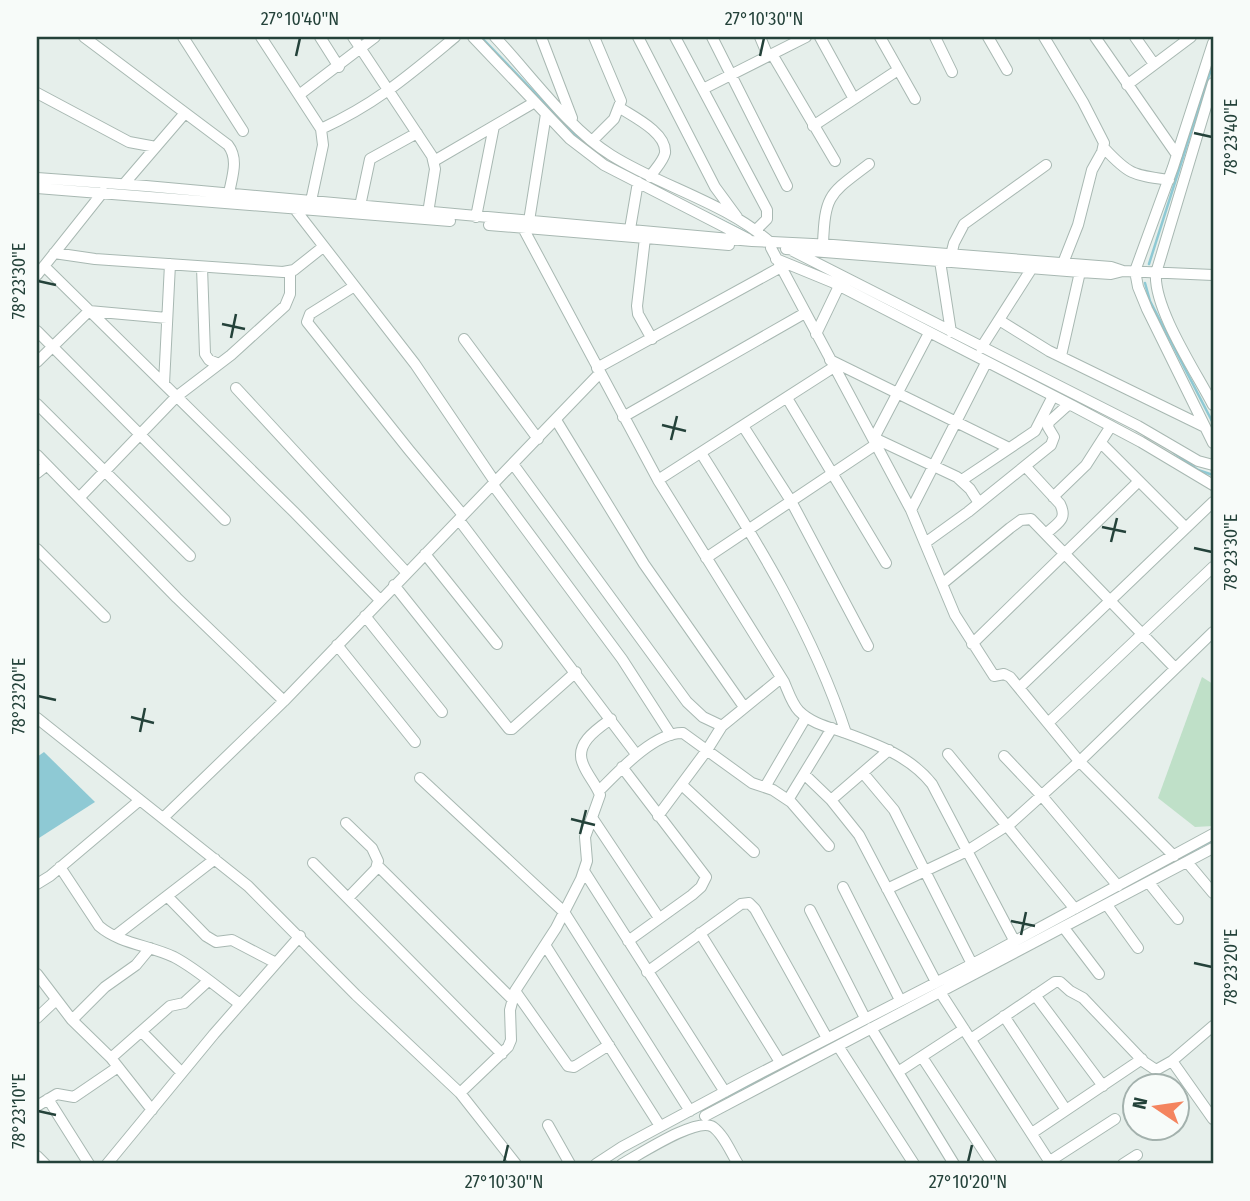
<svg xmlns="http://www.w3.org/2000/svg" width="1250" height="1201" font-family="'Fira Sans Condensed',sans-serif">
	<rect width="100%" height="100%" fill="#e6efeb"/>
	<path fill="#bfe0c8" d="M1202,677L1213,684V826L1195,827L1158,798Z"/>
	<path fill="#8ec9d4" d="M44,752L95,802L39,838L37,836V757Z"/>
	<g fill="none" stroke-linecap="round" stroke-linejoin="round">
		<path stroke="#8ec9d4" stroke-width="2.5" d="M481,37L583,143
			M707,213L745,232
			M1149,264L1213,63
			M1145,283L1150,301L1213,423
			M890,306L921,323
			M996,361L1034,379
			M1173,452L1198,470L1213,475
			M1093,904L1213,840
			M693,1114L945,983"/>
		<g stroke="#a8b8b2" stroke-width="12">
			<path id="minor" d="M84,37L228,145C239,159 232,177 229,193
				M183,37L243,131
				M261,37L321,129L323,145L311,201
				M320,37L339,67
				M353,37L432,156L435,169L428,213
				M473,37L570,139L604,165L748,239
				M495,37C529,73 569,129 611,155C662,187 724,202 770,242
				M541,37L572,118
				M638,37L715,187L737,217
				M675,37L767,210V219L756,230
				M712,37L787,186
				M760,37L768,56
				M820,37L854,99
				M880,37L915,99
				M935,37L952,72
				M988,37L1007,70
				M1044,37L1083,102L1104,143L1102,152L1092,170L1078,225L1063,263
				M1095,37L1177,155
				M1135,37L1154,64
				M1213,43L1173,167L1135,271L1138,287L1147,309L1213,443
				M772,54L835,161
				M1213,83L1156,273C1153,308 1196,372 1213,405
				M1127,85L1191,37
				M703,89L806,37
				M37,93L129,142L156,147
				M299,95L375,37
				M620,108C634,117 667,133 665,153C663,162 654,170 650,177
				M813,126L898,70
				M321,129C376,104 409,75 455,37
				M593,140L614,119L621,101L594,37
				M1104,148C1129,175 1133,175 1169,180
				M434,161L535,102
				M37,178L146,186L752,241L833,245L1111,267L1123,271L1213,275
				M124,184L185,113
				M37,188L450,221
				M360,206L370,159L417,133
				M294,208L415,364L495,482
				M476,217L494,126
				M529,221L546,114
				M489,225L729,245
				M523,228L658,480L784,682C788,691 792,704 799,711C811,723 828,727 843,732C876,744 910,756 932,784L1015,942
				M630,229L638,182
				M645,238L637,306L638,314L652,339
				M823,244C825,193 830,194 869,164
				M771,248L911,510L955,615L994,676L1004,674L1010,677L1079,761L1174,856
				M786,249L1080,272L1111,274L1123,271
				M793,251L1138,426L1198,461L1213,465
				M54,253L95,259L283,272L294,270L323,247
				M951,255L954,243L964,224L1046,165
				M776,259L832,282L1073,406L1141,442L1213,485
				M940,261L951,332
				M44,266L294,512L380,600
				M202,267L205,354L209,360L219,364
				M37,275L103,192
				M353,287L310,314L307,322L409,450L463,515
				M999,320L1049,351L1205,427
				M37,331L225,520
				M816,334L839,286
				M464,339L538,439
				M981,348L1032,268
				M1061,356L1080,272
				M830,360L1009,448
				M37,362L89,311L167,318
				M597,368L781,267
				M164,384L170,264
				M236,388L407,573
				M787,398L886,563
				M37,404L190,556
				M623,417L805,313
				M556,420L644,564L744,707
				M743,426L791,501L868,646
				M872,437L957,477L970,489L979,503
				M874,438L929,333
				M1101,443L1186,528
				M701,453C757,542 813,632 846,733
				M37,455L177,598L284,701
				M513,464L687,702L703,717L722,726
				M1025,466L1060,504C1068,520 1057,523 1047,533
				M37,473L47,465
				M658,480L834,367
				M962,480L1035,431L1053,396
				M493,485L622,659L671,735
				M1053,497L1086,465L1111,426
				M79,498L176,397L231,355L285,306L290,294V272
				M911,510L986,363
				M459,520L636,754
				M925,543L968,512L1051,445L1054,437L1048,427L1049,422L1069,404
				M37,549L105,617
				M425,554L497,644
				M706,558L875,445
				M942,584L1010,528L1021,520L1031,519L1175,668
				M394,585L509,729H512L576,672
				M365,616L442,712
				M972,644L1139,481
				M337,645L415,742
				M1019,688L1213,502
				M37,718L248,886L356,995L460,1093L516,1164
				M1048,723L1213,567
				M948,754L1075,909
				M1004,756L1042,796L1118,886
				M622,767L706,877L701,887L692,895L628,941
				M863,773L894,810L972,964
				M804,774L831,800L859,835L936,982
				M420,778L564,912L690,1111
				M682,785L754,852
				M765,787L806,717
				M599,791C618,772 654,732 683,733L752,783L773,790L791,802L829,846
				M788,800L832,728
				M831,800L889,750
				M658,816L707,750L722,726L781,678
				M163,818L284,701L600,373
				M593,819L659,918
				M346,823L372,848L378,861L376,869L348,898
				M1187,862L1213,893
				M313,863L502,1054
				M377,865L512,999
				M60,867L99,926C120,944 149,945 174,957C197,969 219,989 240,1004
				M584,871L725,1092
				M1149,883L1178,919
				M37,884L50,876L140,800
				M843,887L900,1000
				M887,889L967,851L1011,823L1082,759L1213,632
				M168,897L206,936L216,942L232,940L276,963
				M1107,905L1138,948
				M810,910L865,1018
				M1064,928L1099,974
				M700,933L780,1062
				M115,936L215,859
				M545,945L660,1126
				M647,972L741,904L749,903L755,909L827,1038
				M37,974L72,1020L111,1058L152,1110
				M515,991L568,1066L574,1067L609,1045
				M940,992L1051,1164
				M1035,995L1103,1086
				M1004,1016L1066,1110
				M37,1018L56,1000
				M72,1020L105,987L136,965L150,948
				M871,1028L954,1164
				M142,1032L182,1073
				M971,1039L1055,982H1060L1070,991L1083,998L1144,1062L1156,1070L1172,1061L1213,1026
				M838,1046L914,1164
				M922,1057L992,1164
				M111,1058L170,1006L184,1003L208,981
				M1172,1061L1213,1119
				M898,1072L964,1029
				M460,1093L508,1047L511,1040L510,1010L515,991L556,928L581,879L587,861L585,837L600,795C596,784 587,775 583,764C574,744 597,729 611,719
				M48,1099L89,1164
				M37,1106L57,1094L74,1097L118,1067
				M705,1116L1213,848
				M548,1125L570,1164
				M1032,1133L1142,1059
				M37,1156L45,1164
				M1050,1161L1115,1119
				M107,1164L214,1034L300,936
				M596,1164L622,1147L745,1081L982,959L1213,834
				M622,1164C639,1155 697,1116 713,1127C724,1135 731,1153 738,1164
				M1123,1164L1137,1155"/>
		</g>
		<use href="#minor" stroke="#fff" stroke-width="10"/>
	</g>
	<path fill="none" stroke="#24423a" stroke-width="2.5" d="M296,56L300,38M760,56L764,38M1194,133L1212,137M38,281L56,285M222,324L245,329M231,338L236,314M662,425L686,431M671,440L677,416M1102,527L1126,532M1111,542L1117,518M1194,548L1212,552M38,696L56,700M131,717L154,723M140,732L145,708M571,819L595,825M580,834L586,810M1011,921L1035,926M1021,935L1026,912M1194,963L1212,967M38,1111L56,1115M504,1162L508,1145M968,1162L972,1145"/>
	<rect width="1250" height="1201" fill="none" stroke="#f7fbf9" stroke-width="77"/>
	<g transform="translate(1156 1107) rotate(283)"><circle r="33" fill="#f7fbf9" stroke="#a3b1ad" stroke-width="2"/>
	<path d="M0-5L12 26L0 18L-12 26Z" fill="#f4845f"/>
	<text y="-10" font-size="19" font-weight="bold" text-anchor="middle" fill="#24423a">N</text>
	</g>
	<rect x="38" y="38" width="1174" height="1124" fill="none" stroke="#24423a" stroke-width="2.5"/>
	<g font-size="18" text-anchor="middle" fill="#24423a">
		<text x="300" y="25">27°10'40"N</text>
		<text x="764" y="25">27°10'30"N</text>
		<text transform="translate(1231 137) rotate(-90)" y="6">78°23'40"E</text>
		<text transform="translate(19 281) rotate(-90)" y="6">78°23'30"E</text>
		<text transform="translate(1231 552) rotate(-90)" y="6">78°23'30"E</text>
		<text transform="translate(19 696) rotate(-90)" y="6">78°23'20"E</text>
		<text transform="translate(1231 967) rotate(-90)" y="6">78°23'20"E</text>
		<text transform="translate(19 1111) rotate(-90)" y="6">78°23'10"E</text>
		<text x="504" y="1188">27°10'30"N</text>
		<text x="968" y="1188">27°10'20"N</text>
	</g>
</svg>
